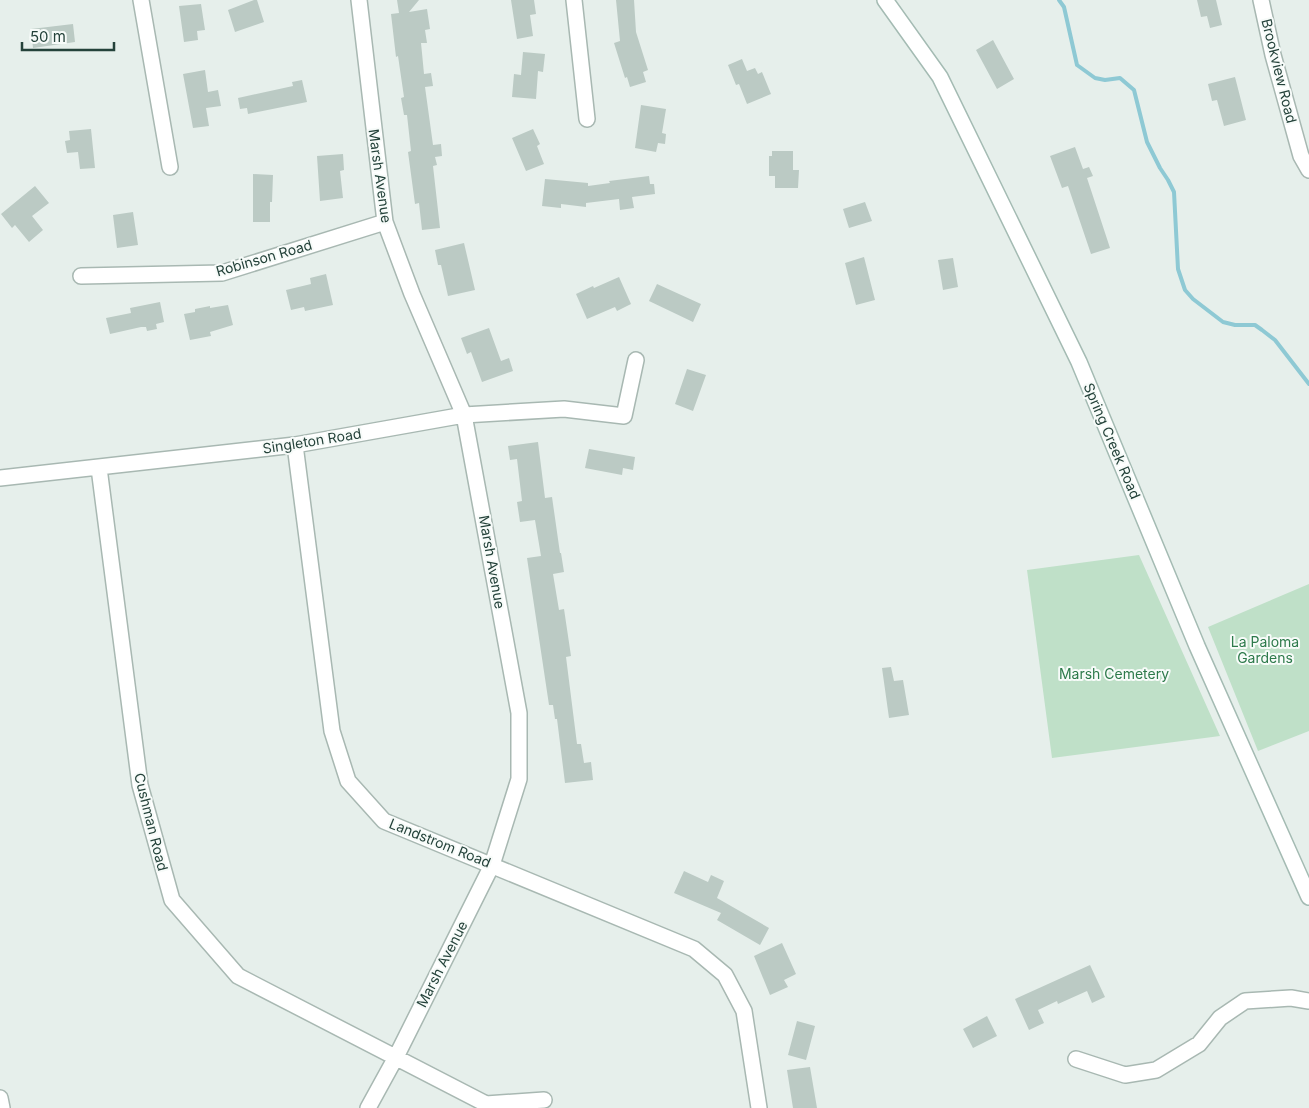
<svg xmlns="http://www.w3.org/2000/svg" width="1309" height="1108" font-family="Inter,sans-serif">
	<rect width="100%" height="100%" fill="#e6efeb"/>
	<path fill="#bfe0c8" d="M1139,555L1220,736L1052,758L1027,570Z
		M1309,584V731L1258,751L1208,627Z"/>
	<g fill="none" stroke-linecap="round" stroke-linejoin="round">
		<path stroke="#8ec9d4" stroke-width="4" d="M1059,0L1064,7L1077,65L1095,78L1105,80L1120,78L1134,90L1147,142L1160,168L1168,180L1174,192L1178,269L1185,290L1193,299L1223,322L1235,325H1255L1262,330L1275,340L1309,384"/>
	</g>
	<path fill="#bbcac4" d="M254,0H257L264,22L235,32L228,10Z
		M397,0H419L409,12L427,9L430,29L425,30L427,43H421L422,53L424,74L431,73L433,86L425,87L433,145L441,144L442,156L435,157L437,165L433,166L440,228L422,230L419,203L415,204L408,152L411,151L407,115H404L401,98L404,97L398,56L396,57L391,14L399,13Z
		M511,0H534L536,14L530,15L533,36L517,39Z
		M616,0H634L636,32L648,70L643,72L646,82L630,87L627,77L625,78L614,43L620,41Z
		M1197,0H1216L1222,25L1210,28L1207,16L1201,17Z
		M201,4L205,30L197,31L198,40L184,42L179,6Z
		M73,24L75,42L33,48L31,29Z
		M993,40L1014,79L997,89L976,50Z
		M523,52L545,54L543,72L538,71L536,99L512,97L514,74L521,75Z
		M742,59L747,71L755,68L758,74L762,72L771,94L747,104L739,84L736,85L728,65Z
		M205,70L208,92L218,90L221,106L206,108L209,126L193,128L183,74Z
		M1235,77L1246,120L1224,126L1217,100L1212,101L1208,84Z
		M302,80L307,102L248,114L247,108L240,109L238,98L293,86L292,82Z
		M641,105L666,109L662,133L666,134L665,144L658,143L656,152L635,148Z
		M91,129L95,168L80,169L78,152L67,153L65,141L70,140L69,131Z
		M533,129L540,144L537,146L544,164L526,171L512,138Z
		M1075,147L1083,169L1089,167L1093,176L1087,178L1110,248L1091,254L1068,186L1062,188L1050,156Z
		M772,151H793V170H799L798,188H775V176H769V156H772Z
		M343,154L344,170L340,171L343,198L320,201L317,156Z
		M253,174L273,175L272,202H270V222H253Z
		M649,176L650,184H654L655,194L632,197L634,208L620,210L619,199L586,203V207L561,204V208L542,206L545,179L588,183V186L610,183L609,181Z
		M35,186L49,203L32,216L43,230L29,242L15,225L12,228L1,214Z
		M865,202L872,221L849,228L843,209Z
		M133,212L138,245L117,248L113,215Z
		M464,243L475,290L448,296L441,265H438L435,250Z
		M864,257L875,300L856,305L845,263Z
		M953,258L958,287L943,290L938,260Z
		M326,274L333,305L305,311L304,307L291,310L286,290L311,284L310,278Z
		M619,277L631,304L617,311L615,307L587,319L576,294L593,286L594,288Z
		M657,284L701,304L693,322L649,301Z
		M160,302L164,322L156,324L157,329L147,331L146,327H141L110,334L106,318L131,313L130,308Z
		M228,305L233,325L210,332L211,336L190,340L184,314L195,312V309L210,306V308Z
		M489,328L501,361L509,358L513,371L482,382L471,352L467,354L461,338Z
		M687,369L706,375L693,411L675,404Z
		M538,442L545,498L552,497L560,553H561L564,572L553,574L559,610L564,609L571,656L566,657L577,744H581L584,763L591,762L593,780L565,783L557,719H555L553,705H549L527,558L541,556L535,520L520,522L517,502L522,501L517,459L510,460L508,446Z
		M589,449L635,457L633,470L623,468L622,475L585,468Z
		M891,667L894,681L903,680L909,715L889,718L882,668Z
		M684,871L708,882L711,875L724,881L717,898L769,928L760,945L717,920L721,913L674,893Z
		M782,943L796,974L784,980L788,987L770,995L754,956Z
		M1090,965L1105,997L1092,1003L1087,991L1058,1004L1057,1001L1038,1010L1044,1023L1029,1030L1015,999Z
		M987,1016L997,1036L973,1048L963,1029Z
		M797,1021L815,1026L806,1060L788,1055Z
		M810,1067L817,1108H793L787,1070Z"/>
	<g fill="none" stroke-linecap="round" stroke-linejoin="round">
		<g stroke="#a8b8b2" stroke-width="18">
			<path id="street" d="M141,0L170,167
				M359,0L385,222L412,294L464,415L519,713V779L492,865L396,1057L368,1108
				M574,0L587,119
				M1261,0L1273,55L1301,156L1309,170
				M81,276L222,273L385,222
				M295,445L332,731L348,781L384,821L694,949L725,975L744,1011L759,1108
				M99,468L140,785L172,900L238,976L486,1104L544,1100
				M0,478L295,445L464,415L564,409L624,416L636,360
				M1076,1059L1125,1075L1156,1070L1199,1044L1220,1018L1245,1001L1291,998L1309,1001
				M0,1098L2,1108"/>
		</g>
		<g stroke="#a4bbb3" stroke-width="18">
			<path id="secondary" d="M885,0L940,77L1079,362L1197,646L1309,897"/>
		</g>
		<use href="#street" stroke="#fff" stroke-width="15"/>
		<use href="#secondary" stroke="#fff" stroke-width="15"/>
	</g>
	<g text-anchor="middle" stroke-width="4" stroke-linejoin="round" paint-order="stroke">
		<g font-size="14" fill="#24423a" stroke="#f7fbf9">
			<text transform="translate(1279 71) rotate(76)" y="5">Brookview Road</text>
			<text transform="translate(380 176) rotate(82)" y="5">Marsh Avenue</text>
			<text transform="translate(264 258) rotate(-16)" y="5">Robinson Road</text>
			<text transform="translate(312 441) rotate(-9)" y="5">Singleton Road</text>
			<text transform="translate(1112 441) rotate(67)" y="5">Spring Creek Road</text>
			<text transform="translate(492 562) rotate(80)" y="5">Marsh Avenue</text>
			<text transform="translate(151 822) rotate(76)" y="5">Cushman Road</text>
			<text transform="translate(440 843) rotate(22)" y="5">Landstrom Road</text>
			<text transform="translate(442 964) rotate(-63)" y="5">Marsh Avenue</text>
		</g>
		<g font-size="14" fill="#2d7a4b" stroke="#f7fbf9">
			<text x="1265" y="647">La Paloma<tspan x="1265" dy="16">Gardens</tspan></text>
			<text x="1114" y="679">Marsh Cemetery</text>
		</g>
	</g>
	<path d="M22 42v8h92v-8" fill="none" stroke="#24423a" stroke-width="2.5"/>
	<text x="30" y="42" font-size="15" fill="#24423a" stroke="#f7fbf9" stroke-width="4" paint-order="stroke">50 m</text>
</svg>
